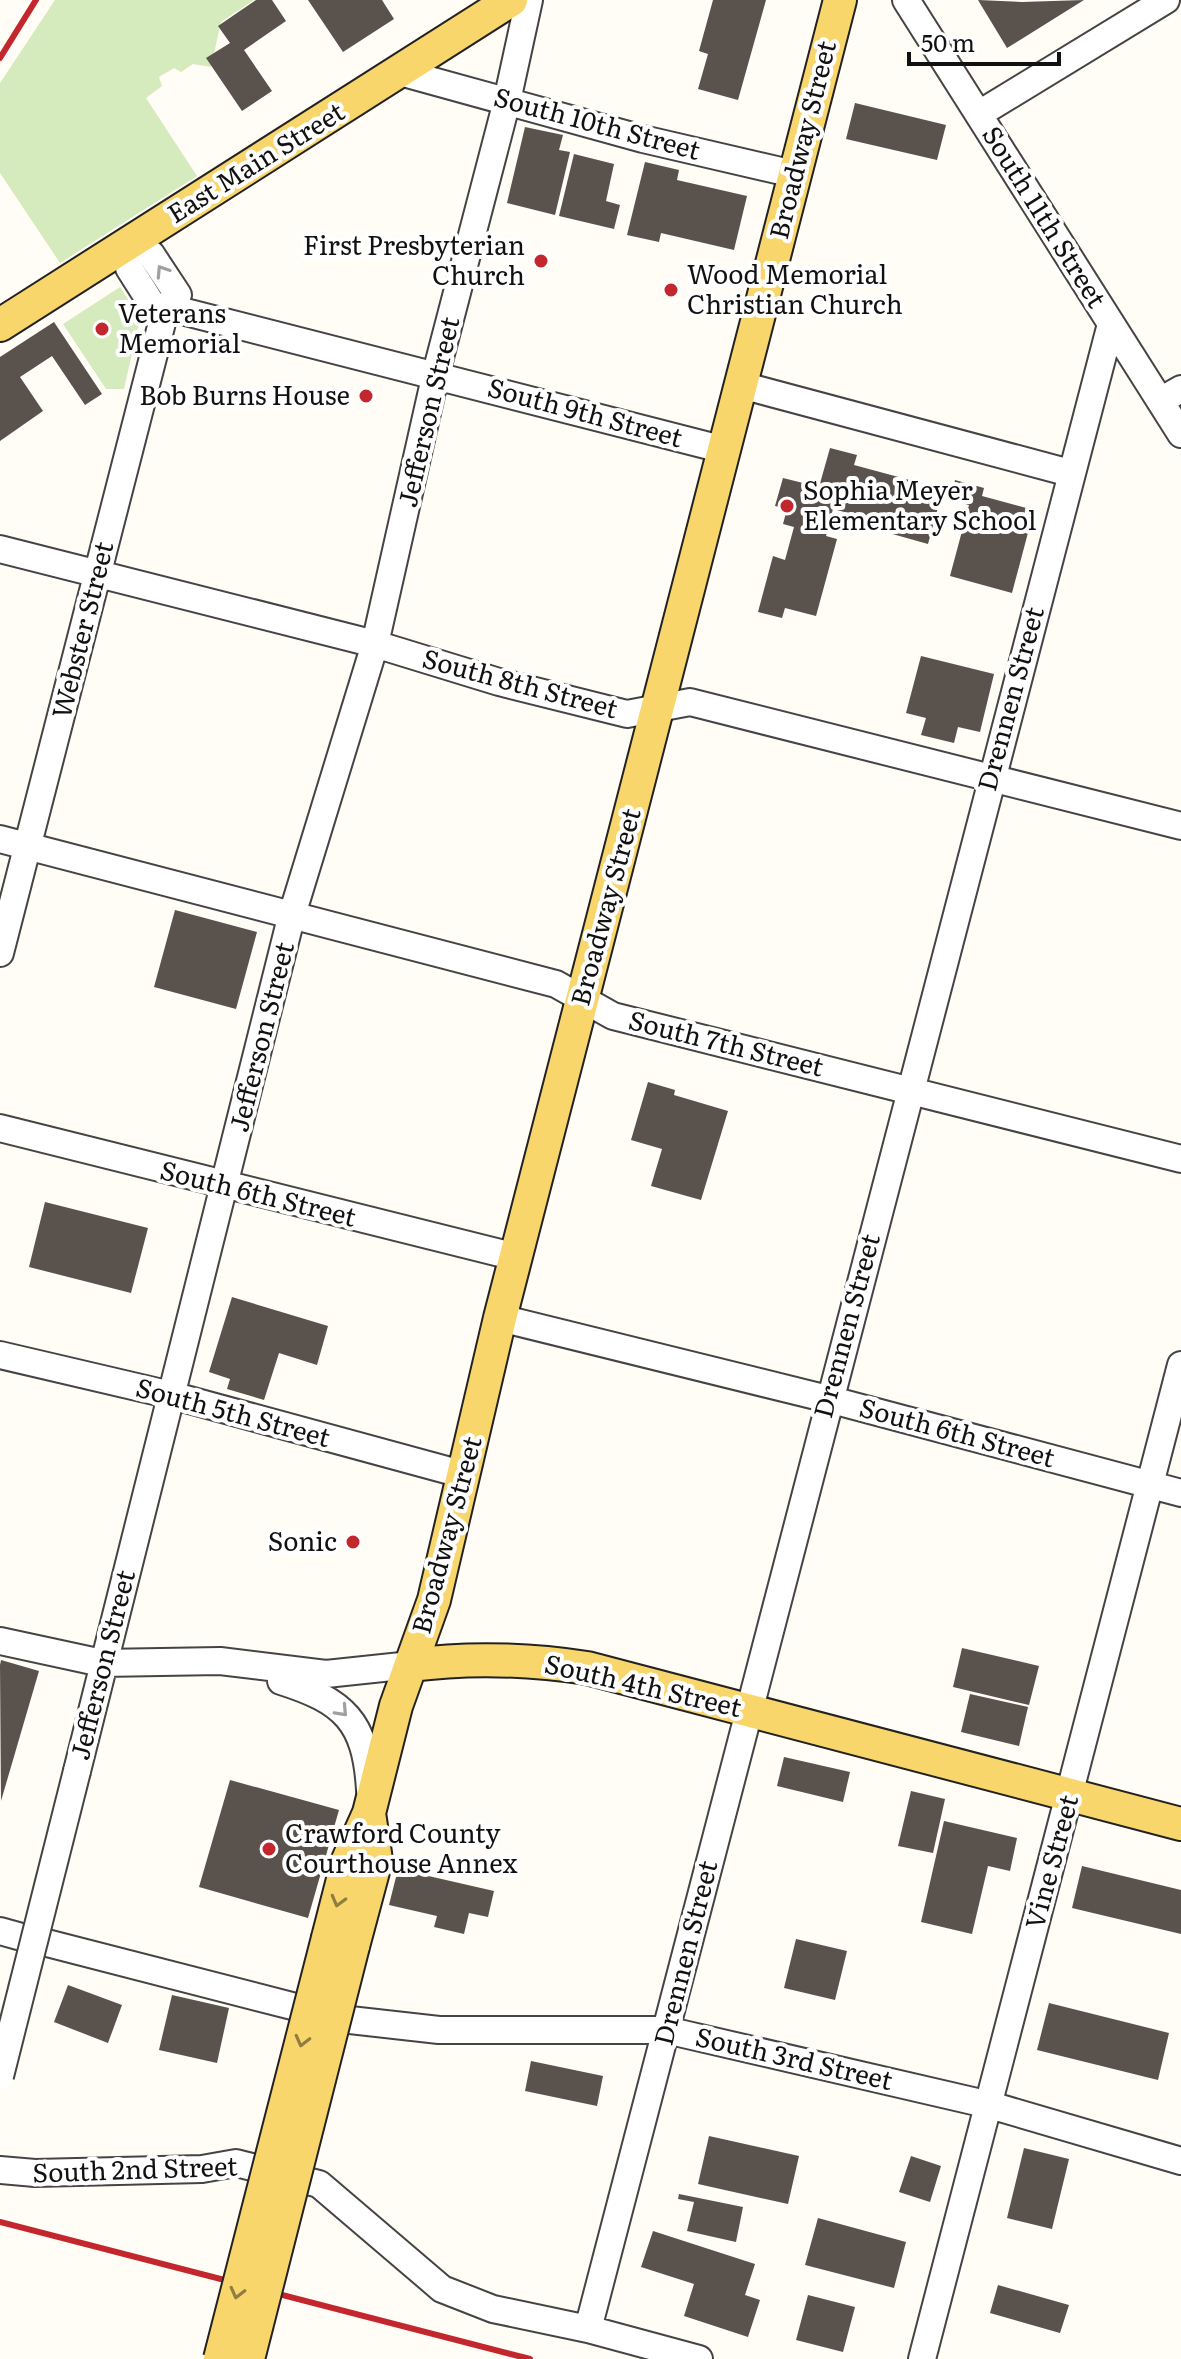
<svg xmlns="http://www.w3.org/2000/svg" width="1181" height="2359" font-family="Literata,serif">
	<rect width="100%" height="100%" fill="#fffdf5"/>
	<path fill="#d5ebbd" d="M55,0H254L221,22L211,67L193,64L181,72L174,68L159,77L162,86L146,98L197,176L60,263L0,173V83Z
		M120,287L140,318L124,389H106L63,324Z"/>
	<path fill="#5a524d" d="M256,0H272L286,21L244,50L272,91L242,111L206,58L230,43L218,26Z
		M308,0H382L394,19L343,52Z
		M713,0H766L738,100L698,89L708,54L699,51Z
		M978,0L1022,2L1084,0L1007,48Z
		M855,103L946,125L937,160L846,139Z
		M525,127L563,135L559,150L570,152L555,215L507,203Z
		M574,154L614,164L606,201L620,205L614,229L559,216Z
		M645,162L679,170L677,180L747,196L734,250L661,233L659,242L627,235Z
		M54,322L102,394L85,405L52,356L20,377L43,411L0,441V357Z
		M830,448L857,455L854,465L943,489L928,544L864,526L867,518L833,509L826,536L837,539L816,616L785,608L782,618L758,612L773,556L785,560L794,527L783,524L787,509L775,506L783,478L819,487Z
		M955,480L984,488L982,496L1034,510L1012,593L950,576L969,505L950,500Z
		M921,656L994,674L980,732L958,727L954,743L921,735L926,718L906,713Z
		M175,910L257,932L236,1009L154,987Z
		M648,1082L675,1090L674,1095L728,1111L701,1200L651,1186L662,1149L631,1140Z
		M45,1202L148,1228L131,1293L29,1267Z
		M232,1297L328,1326L317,1365L279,1353L264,1400L227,1389L230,1379L209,1372Z
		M962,1648L1039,1666L1029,1705L953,1687Z
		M1,1660L39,1671L1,1801L0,1665Z
		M970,1694L1028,1707L1019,1746L961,1732Z
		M784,1757L850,1772L843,1802L777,1786Z
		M230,1780L339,1810L308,1918L199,1887Z
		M911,1791L945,1799L933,1853L898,1846Z
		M944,1821L1017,1838L1010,1871L988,1866L972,1934L921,1922Z
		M1082,1866L1181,1890V1934L1072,1908Z
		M398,1869L494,1891L488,1917L469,1913L464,1934L434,1927L437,1916L389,1905Z
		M796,1939L847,1951L835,2000L784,1988Z
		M68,1985L122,2005L108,2043L54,2022Z
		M172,1995L229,2008L217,2063L159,2050Z
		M1049,2003L1169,2033L1158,2080L1037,2050Z
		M531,2061L603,2076L597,2106L525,2091Z
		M709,2136L799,2156L788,2204L698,2184Z
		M1024,2148L1069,2159L1052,2229L1007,2218Z
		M911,2156L941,2166L930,2202L899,2192Z
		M679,2194L743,2207L736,2242L687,2231L694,2202L678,2199Z
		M818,2218L906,2242L894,2288L805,2265Z
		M653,2231L755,2264L745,2295L760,2300L748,2337L684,2316L694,2284L641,2267Z
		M998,2285L1069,2305L1060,2333L990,2313Z
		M808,2295L855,2307L843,2352L796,2340Z"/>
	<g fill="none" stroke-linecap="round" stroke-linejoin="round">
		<g stroke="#444" stroke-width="30">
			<path id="minor" d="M906,0L1181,434
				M400,72L643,139L794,174
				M979,114L1166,0
				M741,385L1070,473
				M1160,401L1181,389
				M0,549L375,644L499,682L627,714L690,702L1181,826
				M0,839L556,984L613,1016L1181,1159
				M0,953L166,307L178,295L151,254L127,244L129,268L155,309L166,307L725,450
				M0,1128L516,1257
				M500,1318L828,1399L1181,1493
				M0,1355L171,1395L465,1475
				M0,1641L102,1663L220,1661L326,1674L411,1665
				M281,1681C344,1701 366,1721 370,1790
				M77,1771L291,918L375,644L436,373L507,101L529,0
				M0,1931L18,1936
				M47,1943L292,2006
				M350,2020L439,2030H666L990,2105L1181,2161
				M0,2170L35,2173L202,2169L236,2163L319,2184L442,2289L493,2309L588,2329L699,2359
				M588,2329L1111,324
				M922,2359L1181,1365"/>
		</g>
		<g stroke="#222" stroke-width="36">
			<path id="major" d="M0,325L511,0
				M411,1665C471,1657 527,1659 587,1668L1181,1824
				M328,1938L348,1860L369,1813L396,1706L434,1600L500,1318L840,0
				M353,1946L376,1860L369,1813"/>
		</g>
		<use href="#minor" stroke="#fff" stroke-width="26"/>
		<use href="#major" stroke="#f9d66b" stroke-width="32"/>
		<path stroke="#c4262e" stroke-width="6" d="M0,58L36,0
			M0,2222L530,2359"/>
		<g stroke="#444" stroke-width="30" stroke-linecap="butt">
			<path id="minor-bridge" d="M0,2076L77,1771"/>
		</g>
		<g stroke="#222" stroke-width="36" stroke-linecap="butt">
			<path id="major-bridge" d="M220,2359L328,1938
				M248,2359L353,1946"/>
		</g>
		<use href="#minor-bridge" stroke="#fff" stroke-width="26"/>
		<use href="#major-bridge" stroke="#f9d66b" stroke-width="32"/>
	</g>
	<defs><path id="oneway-chevron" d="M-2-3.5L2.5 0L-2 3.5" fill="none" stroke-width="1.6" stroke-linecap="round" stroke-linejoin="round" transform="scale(2)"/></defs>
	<g stroke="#a0a0a0">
		<use href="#oneway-chevron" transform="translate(162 271) rotate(-123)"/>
		<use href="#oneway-chevron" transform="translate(342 1711) rotate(47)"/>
	</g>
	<g stroke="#917d42">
		<use href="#oneway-chevron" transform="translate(338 1901) rotate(105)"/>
		<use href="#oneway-chevron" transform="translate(302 2041) rotate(104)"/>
		<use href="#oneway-chevron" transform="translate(237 2293) rotate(104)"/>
	</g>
	<g fill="#c4262e" stroke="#fff" stroke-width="3">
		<circle cx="541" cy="261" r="8"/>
		<circle cx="671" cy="290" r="8"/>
		<circle cx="102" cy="329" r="8"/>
		<circle cx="366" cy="396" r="8"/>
		<circle cx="787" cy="506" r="8"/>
		<circle cx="353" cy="1542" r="8"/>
		<circle cx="269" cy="1849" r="8"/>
	</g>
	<g text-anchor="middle" stroke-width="8" stroke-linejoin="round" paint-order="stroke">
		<g font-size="26" fill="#111" stroke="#fff">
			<text transform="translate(597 124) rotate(15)" y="9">South 10th Street</text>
			<text transform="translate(803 140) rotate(-76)" y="9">Broadway Street</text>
			<text transform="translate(256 163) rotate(-32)" y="9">East Main Street</text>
			<text transform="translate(1044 217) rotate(58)" y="9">South 11th Street</text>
			<text transform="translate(429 412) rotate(-77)" y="9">Jefferson Street</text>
			<text transform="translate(585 413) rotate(15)" y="9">South 9th Street</text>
			<text transform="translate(83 630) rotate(-76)" y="9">Webster Street</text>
			<text transform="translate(520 684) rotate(15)" y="9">South 8th Street</text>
			<text transform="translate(1011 699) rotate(-75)" y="9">Drennen Street</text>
			<text transform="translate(606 907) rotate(-75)" y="9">Broadway Street</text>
			<text transform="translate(262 1037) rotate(-76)" y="9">Jefferson Street</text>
			<text transform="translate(726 1044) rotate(14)" y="9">South 7th Street</text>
			<text transform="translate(258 1194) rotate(14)" y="9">South 6th Street</text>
			<text transform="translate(847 1326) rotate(-75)" y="9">Drennen Street</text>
			<text transform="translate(233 1413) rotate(15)" y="9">South 5th Street</text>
			<text transform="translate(957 1433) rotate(15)" y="9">South 6th Street</text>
			<text transform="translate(447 1535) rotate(-75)" y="9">Broadway Street</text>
			<text transform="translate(103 1665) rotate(-76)" y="9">Jefferson Street</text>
			<text transform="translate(643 1686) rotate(13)" y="9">South 4th Street</text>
			<text transform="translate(1052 1862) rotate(-75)" y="9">Vine Street</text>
			<text transform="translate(686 1953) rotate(-76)" y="9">Drennen Street</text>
			<text transform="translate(794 2059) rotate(13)" y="9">South 3rd Street</text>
			<text transform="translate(135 2170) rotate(-2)" y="9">South 2nd Street</text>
		</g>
		<g font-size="26" fill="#111" stroke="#fff" text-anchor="start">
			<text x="525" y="255" text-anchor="end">First Presbyterian<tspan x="525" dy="30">Church</tspan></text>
			<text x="687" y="284">Wood Memorial<tspan x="687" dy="30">Christian Church</tspan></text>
			<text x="118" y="323">Veterans<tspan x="118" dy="30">Memorial</tspan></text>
			<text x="350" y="405" text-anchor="end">Bob Burns House</text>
			<text x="803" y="500">Sophia Meyer<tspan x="803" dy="30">Elementary School</tspan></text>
			<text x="337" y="1551" text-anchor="end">Sonic</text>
			<text x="285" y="1843">Crawford County<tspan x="285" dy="30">Courthouse Annex</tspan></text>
		</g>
	</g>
	<path d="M909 52v12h150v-12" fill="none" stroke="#111111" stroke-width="4"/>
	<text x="921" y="52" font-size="24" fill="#111111" stroke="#ffffff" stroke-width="6" paint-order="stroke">50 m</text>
</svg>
